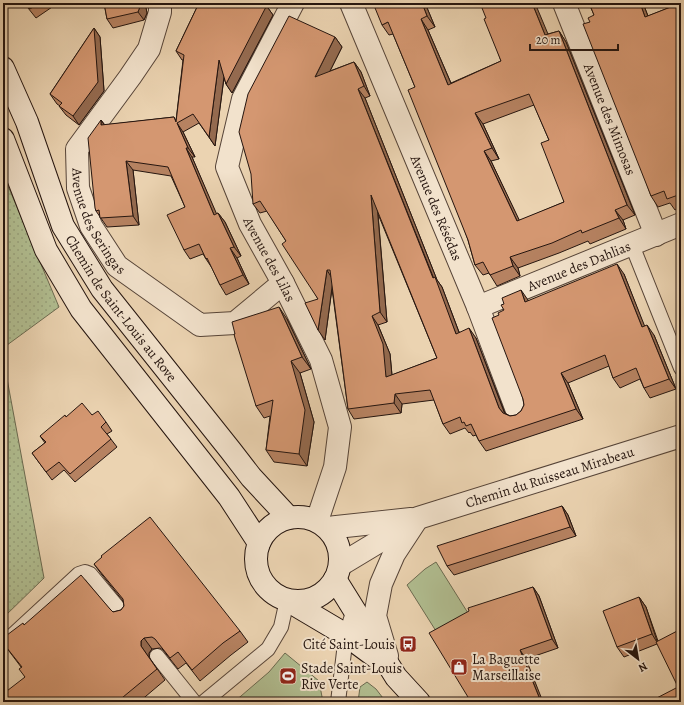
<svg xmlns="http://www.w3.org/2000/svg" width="684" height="705" font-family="Alegreya,serif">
	<defs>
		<pattern id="grass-dots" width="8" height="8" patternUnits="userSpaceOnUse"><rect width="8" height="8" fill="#b1be91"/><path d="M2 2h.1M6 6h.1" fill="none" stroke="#98a27c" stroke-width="1.8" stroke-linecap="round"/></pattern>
	</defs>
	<rect width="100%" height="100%" fill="#ebd3b1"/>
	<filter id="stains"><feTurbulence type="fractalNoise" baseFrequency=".005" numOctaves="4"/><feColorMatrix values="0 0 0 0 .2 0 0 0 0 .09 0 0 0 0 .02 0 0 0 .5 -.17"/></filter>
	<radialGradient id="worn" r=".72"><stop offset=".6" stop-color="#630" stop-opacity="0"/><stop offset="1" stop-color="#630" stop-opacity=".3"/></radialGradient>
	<path fill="url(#grass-dots)" stroke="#6b6a50" d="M3,174L59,307L3,348Z
		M3,357L44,578L3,618Z"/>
	<path fill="#b1be91" stroke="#6b6a50" d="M436,562L473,621L441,639L407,585L425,569Z
		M285,653L319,681L323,702H234L269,672Z
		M367,682L376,689L386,702H358L360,687Z"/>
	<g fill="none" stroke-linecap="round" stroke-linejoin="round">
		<g stroke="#564438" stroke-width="16">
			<path id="service" d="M632,245L681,368
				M3,644L79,574L85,572L90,574L124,615
				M157,656L194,702
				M204,702L268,649L281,627L287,600
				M338,702L346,635L354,609"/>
		</g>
		<g stroke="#564438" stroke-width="24">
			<g id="minor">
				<path id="s1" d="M160,3V12L149,49L130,77L77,149L78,188L91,226L117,266L200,325L235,323L283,283"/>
				<path id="s2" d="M293,3L243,99L227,167L250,224L283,283L321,360L340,427L335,467L317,521"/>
				<path id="s3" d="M351,3L478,307L518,413"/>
				<path id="s4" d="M564,3L656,235"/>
				<path id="s5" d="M478,307L681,224"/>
			</g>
		</g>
		<g stroke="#564438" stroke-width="24">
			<g id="tertiary">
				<path d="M327,528L411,519"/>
				<path id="s6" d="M340,565L418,518L681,436"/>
				<path d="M387,656L375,616L381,584L394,554L415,522"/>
			</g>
		</g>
		<g stroke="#25150f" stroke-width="24">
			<g id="secondary">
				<path id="s7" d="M3,68L27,122L63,226L102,289L231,451L251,477L289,518"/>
				<path d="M3,139L46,250L81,309L229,497L259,543"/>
				<circle cx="298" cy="559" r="42"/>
				<path d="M335,579L396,677L419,702"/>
				<path d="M287,600L346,635L380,660"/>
			</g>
		</g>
		<use href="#service" stroke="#f2e2cc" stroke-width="14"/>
		<use href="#minor" stroke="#f2e2cc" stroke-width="22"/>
		<use href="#tertiary" stroke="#f2e2cc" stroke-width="22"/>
		<use href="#secondary" stroke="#f2e2cc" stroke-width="22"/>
	</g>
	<path fill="#b68261" stroke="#25150f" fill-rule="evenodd" d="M24,3H58L36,18Z
		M104,3H145L147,13L144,20L113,28L107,19Z
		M199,3H271L268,8L273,15L232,93L226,84L224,78L215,146L199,123L183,132L195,157H192L216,214L218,213L225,222L241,256L237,258L249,284L226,295L220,285L212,268L206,259L203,254L190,259L184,250L185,207L171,176L133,170L139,225L107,227L96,211L101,120L105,125L174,117L176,121L183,60H182L176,51Z
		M425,3L435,27L428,30L451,83L501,61L486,18L548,34L559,31L566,42L635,215L623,220L626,229L590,244L588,241L559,253L518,268L520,276L497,286L489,273L483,275L475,265L468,240L415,87L393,34L389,35L382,25ZM534,105L549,140L564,202L519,221L491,161L499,159L483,124Z
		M589,3H643L648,16L681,3V207L675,210L670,203L658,207L651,196L590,22L594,15Z
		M94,28L100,37L104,91L79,125L66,115L59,106H60L57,104L50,94Z
		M335,37L342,47L330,71L354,62L361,72L370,96L365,98L437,280L442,287L459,332L476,338L505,413L510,416L516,415L521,411L524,405L523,399L499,315L528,300V301L624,274L644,326L654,335L676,389L650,398L644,388L640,379L620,388L613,378L609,366L568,383L583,419L486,451L479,441L476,435L473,436L470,432L469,433L465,428L450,434L443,424L434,400L402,404L401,413L354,419L348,409L332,289L325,340L318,299L286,241L267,211L260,213L253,204ZM378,214L437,358L392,375L390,354L378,325L387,322Z
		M287,319L311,369L300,373L314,422L307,466L274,462L266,450L270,416L264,418L256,406Z
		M92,415L106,422L112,431L107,434L117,447L75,482L64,470L52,480L32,453L45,443L40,436Z
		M562,506L568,515L576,536L454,575L447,566Z
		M94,564L240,631L248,642L231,655L200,681L186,663L178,669L163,650L160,648L152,649L149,653V657L165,680L139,702H3L25,677L21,667L3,643L24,625L110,609L113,612L121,610L124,606L123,601L102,575Z
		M533,587L539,596L558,648L526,659L469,611Z
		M639,597L646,607L658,641L657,644L624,657L617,647Z"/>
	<path fill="#946a4f" stroke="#25150f" d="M141,3H145L147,13L144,20L138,12Z
		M261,3H271L268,8L273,15L232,93L226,84Z
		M422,3H425L435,27L427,16Z
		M532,3H535L553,46L545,35Z
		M640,3H643L652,27L645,17Z
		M421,19L428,30L456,95L448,85Z
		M94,28L100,37L104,91L79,125L73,116Z
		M559,31L566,42L635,215L627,205Z
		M335,37L342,47L322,87L315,77Z
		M219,60L225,69L215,146L209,137Z
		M354,62L361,72L370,96L364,86Z
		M358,89L365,98L437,280L442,287L463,343L456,334Z
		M475,113L483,124L499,159L492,148Z
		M101,120L107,129L101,125Z
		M177,123L183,132L195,157L188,148Z
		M186,148L192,157L221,224L214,215Z
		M484,151L491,161L525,232L517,221Z
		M126,161L133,170L139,225L133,216Z
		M371,195L377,205L387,322L380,312Z
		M615,210L623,220L626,229L619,218Z
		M218,213L225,222L241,256L234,247Z
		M230,248L237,258L249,284L243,275Z
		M510,257L518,268L520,276L513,266Z
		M617,264L624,274L649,337L642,327Z
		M327,270L333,280L325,340L318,330Z
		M521,290L528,300L532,312L525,302Z
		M279,307L287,319L311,369L302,357Z
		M372,316L378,325L390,354L393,387L386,377Z
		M647,325L654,335L676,389L669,379Z
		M469,328L476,338L506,417L499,408Z
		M291,361L300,373L314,422L307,466L299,454Z
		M561,373L568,383L583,419L576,409Z
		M395,394L402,404L401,413L394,403Z
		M562,506L568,515L576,536L570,527Z
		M533,587L539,596L558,648L552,639Z
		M639,597L646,607L658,644L652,634Z
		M144,638L152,649L149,653V658L141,646V641Z
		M520,650L526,659L543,702H541Z"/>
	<path fill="#d49771" stroke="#25150f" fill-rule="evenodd" d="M24,3H39L30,9Z
		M104,3H141V4L138,12L107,19Z
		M199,3H261L267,5L226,84L219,60L209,137L193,114L177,123L188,148H186L214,215L218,213L234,247L230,248L243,275L220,285L207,258L206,259L199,244L184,250L167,215L185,207L168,167L126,161L133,216L100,218L99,210L96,211L95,208L88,138L101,120V125L174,117L176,122L184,55L176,51Z
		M373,3H422L427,16L421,19L448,85L501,61L484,19L486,18L480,3H532L545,35L559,31L627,205L615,210L619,218L582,233L581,230L552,243L510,257L513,266L490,275L483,262L475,265L468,240L408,90L415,87L388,22L382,25ZM529,94L549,140L541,143L564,202L517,221L484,151L492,148L475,113Z
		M589,3H640L645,17L681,3V194L667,199L664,191L651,196L583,24L590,22L588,18L594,15Z
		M289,16L335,37L315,77L354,62L364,86L358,89L433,278L435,277L456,334L469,328L499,408L503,413L510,416L516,415L521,411L524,405L523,399L492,318L499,315L498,313L504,310L501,305L504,304L502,298L521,290L525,302L617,264L642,327L647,325L669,379L644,388L636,368L613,378L605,355L561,373L576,409L479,441L471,424L466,426L464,422L462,423L460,417L443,424L430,390L395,394L394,403L348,409L330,270H327L318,330L305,303L318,299L282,244L286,241L260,201L253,204L251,174L239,132L248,94ZM371,195L437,358L386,377L383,344L372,316L380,312Z
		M94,28L98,82L73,116L59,106L62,103L50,94Z
		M279,307L302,357L291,361L305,410L299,454L266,450L273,400L256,406L235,338L234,334H235L232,322Z
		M82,403L92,415L98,411L106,422L101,427L111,439L70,474L59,462L46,472L32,453L46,442L40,436L65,415L66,417Z
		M562,506L570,527L447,566L437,546Z
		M150,517L240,631L223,643L192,670L178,652L170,658L155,639L152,637L144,638L141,641V646L157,669L117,702H3V694L25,677L19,669L22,667L3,643V638L23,623L24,625L81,575L110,609L113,612L121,610L124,606L123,599L94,564L102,557L101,556Z
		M533,587L552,639L520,650L541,702H471L429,633L469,611L468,608Z
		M639,597L652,634L617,647L603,611Z
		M681,629V702H649L678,687L656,642Z"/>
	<defs>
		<g id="bus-square" transform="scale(0.9)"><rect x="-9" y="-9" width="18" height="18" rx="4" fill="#8f2418" stroke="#f2e2cc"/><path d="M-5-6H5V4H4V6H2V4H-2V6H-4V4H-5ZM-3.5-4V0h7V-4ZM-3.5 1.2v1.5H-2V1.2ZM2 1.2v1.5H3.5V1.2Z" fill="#fff"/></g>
		<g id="shop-square" transform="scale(0.9)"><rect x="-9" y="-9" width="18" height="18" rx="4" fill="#8f2418" stroke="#f2e2cc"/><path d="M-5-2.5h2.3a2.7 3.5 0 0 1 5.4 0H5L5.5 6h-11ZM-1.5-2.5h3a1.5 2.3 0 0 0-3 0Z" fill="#fff"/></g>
		<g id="stadium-square" transform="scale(0.9)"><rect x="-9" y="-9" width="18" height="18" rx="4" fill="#8f2418" stroke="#f2e2cc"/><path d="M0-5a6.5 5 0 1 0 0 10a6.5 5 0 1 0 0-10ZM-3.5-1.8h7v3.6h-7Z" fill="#fff"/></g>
	</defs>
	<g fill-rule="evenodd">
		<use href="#bus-square" x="408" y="644"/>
		<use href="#shop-square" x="459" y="667"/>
		<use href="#stadium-square" x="288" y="676"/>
	</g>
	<g text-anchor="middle" stroke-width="4" stroke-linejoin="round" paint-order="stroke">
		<g font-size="14" fill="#25150f" stroke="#f2e2cc">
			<text dy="5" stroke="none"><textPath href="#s4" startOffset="125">Avenue des Mimosas</textPath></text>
			<text dy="5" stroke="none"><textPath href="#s3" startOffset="222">Avenue des Résédas</textPath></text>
			<text dy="5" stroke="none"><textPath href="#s1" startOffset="248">Avenue des Seringas</textPath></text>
			<text dy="5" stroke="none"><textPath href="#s2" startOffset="280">Avenue des Lilas</textPath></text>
			<text dy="5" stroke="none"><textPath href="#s5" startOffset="109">Avenue des Dahlias</textPath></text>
			<text dy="5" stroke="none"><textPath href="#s7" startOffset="270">Chemin de Saint-Louis au Rove</textPath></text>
			<text dy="5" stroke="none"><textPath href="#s6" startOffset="229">Chemin du Ruisseau Mirabeau</textPath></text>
		</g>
		<g font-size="14" fill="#25150f" stroke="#f2e2cc" text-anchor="start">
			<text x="395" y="649" text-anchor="end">Cité Saint-Louis</text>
			<text x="472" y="664">La Baguette<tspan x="472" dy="16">Marseillaise</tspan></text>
			<text x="301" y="673">Stade Saint-Louis<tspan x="301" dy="16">Rive Verte</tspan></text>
		</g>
	</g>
	<rect width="684" height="705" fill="none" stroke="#ebd3b1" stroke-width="16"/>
	<rect x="4" y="4" width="676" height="697" fill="none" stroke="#25150f" stroke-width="2"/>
	<rect x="8" y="8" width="668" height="689" fill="none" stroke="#25150f"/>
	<g transform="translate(638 659) rotate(149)" stroke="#f2e2cc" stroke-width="3" paint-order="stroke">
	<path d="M0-3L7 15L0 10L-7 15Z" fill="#25150f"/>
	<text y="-6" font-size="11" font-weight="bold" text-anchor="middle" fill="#25150f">N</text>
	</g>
	<path d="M530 44v6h88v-6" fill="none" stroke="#25150f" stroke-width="2"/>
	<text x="536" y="44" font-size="12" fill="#25150f" stroke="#f2e2cc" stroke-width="3" paint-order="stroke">20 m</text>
	<rect width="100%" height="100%" filter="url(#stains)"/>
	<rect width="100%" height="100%" fill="url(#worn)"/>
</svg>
